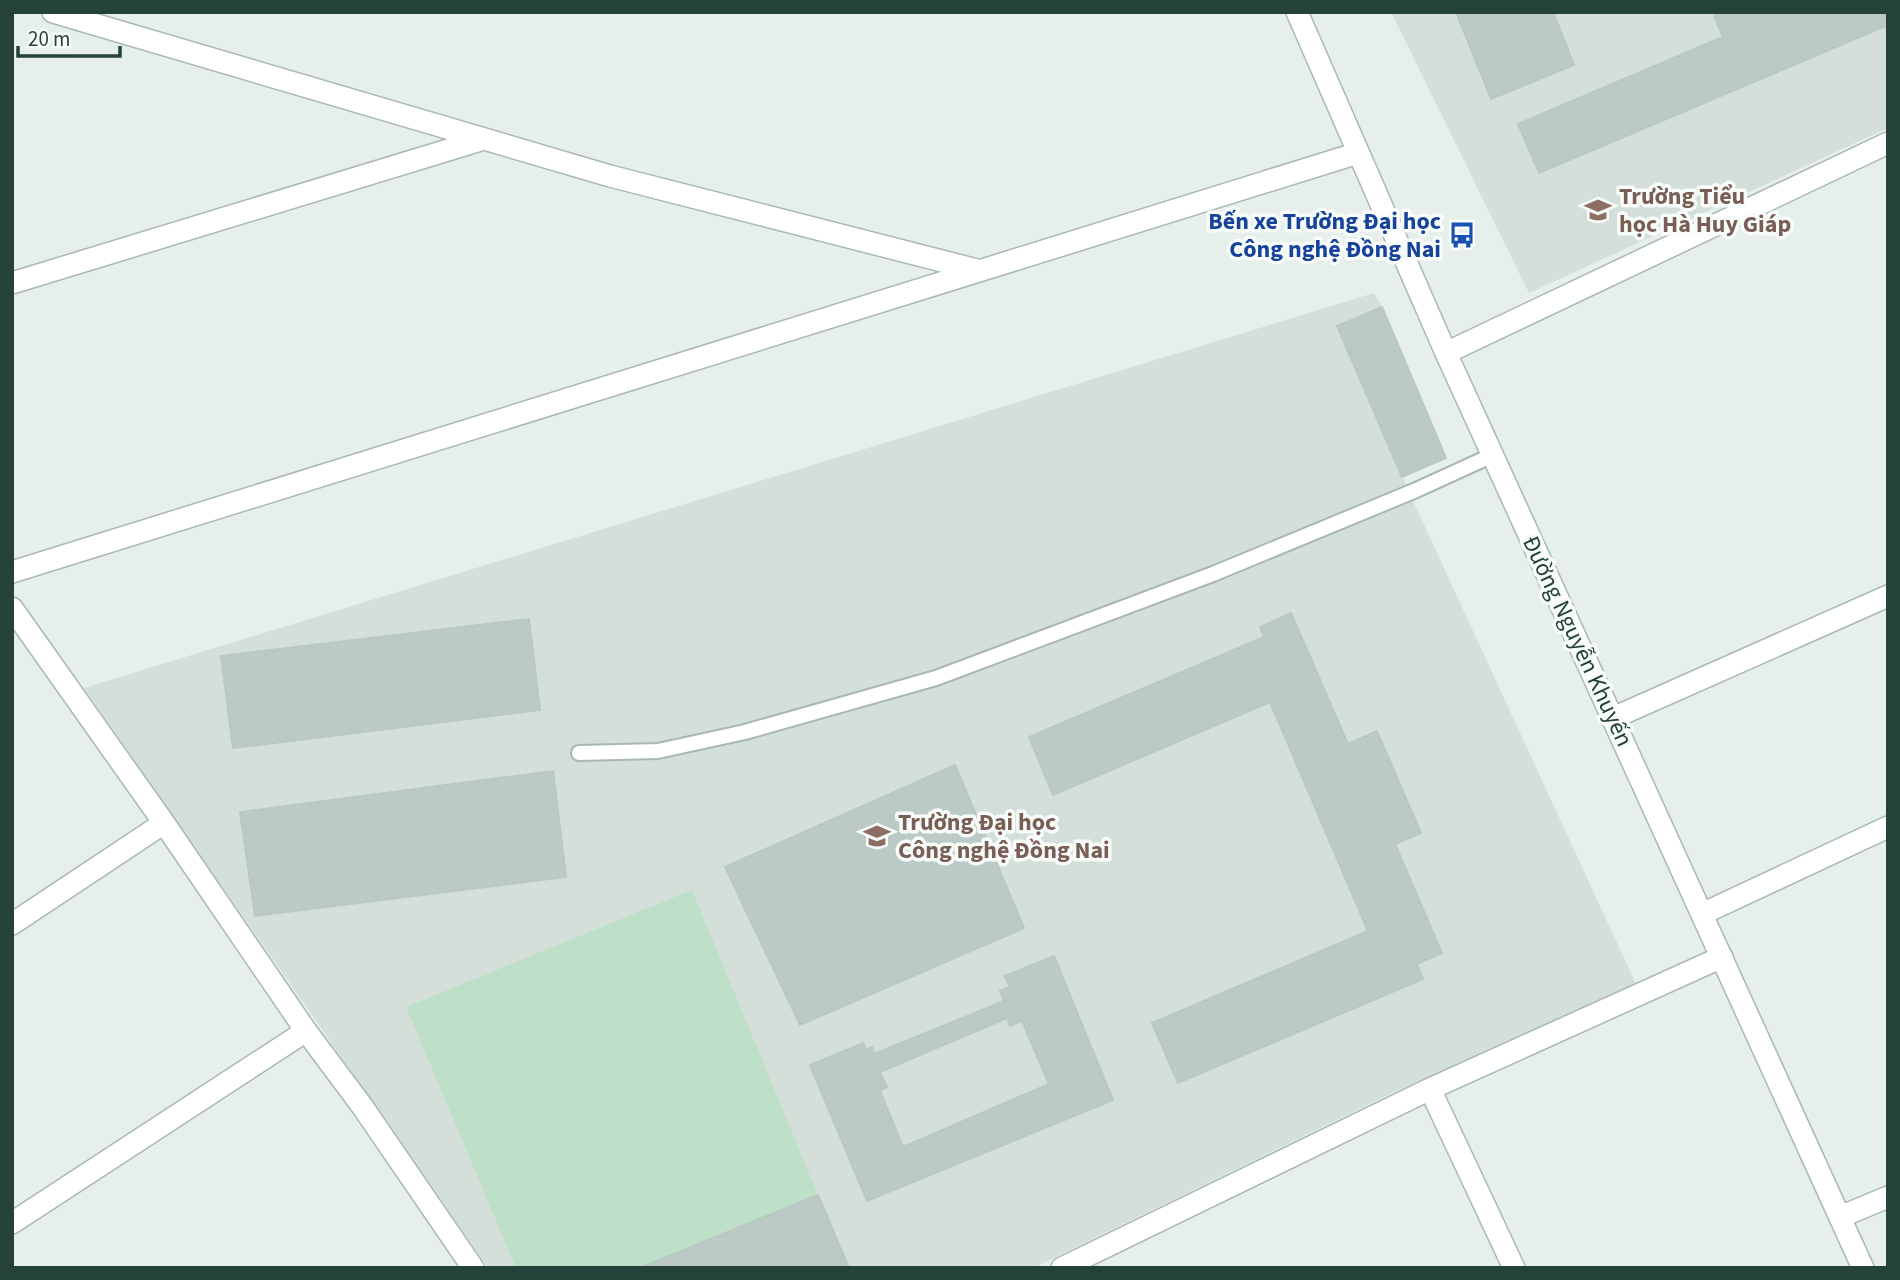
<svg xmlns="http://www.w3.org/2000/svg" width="1900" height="1280" font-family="'Source Sans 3',sans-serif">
	<rect width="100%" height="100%" fill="#e6efeb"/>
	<path fill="#d4dfda" d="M1391,12H1888V128L1529,293Z
		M1374,293L1382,307L1446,458L1402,477L1636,984L1388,1095L1033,1268H488L84,688Z"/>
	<path fill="#bfe0c8" d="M692,890L818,1195L641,1268H516L406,1007Z"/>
	<path fill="#bbcac4" stroke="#b8c9c2" stroke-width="2" fill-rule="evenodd" d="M1456,12H1553L1574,65L1491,99Z
		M1723,12H1888V25L1539,173L1518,124L1723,37L1714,16Z
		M1382,307L1446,458L1402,477L1337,326Z
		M1291,613L1348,744L1377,731L1421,833L1395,844L1442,953L1417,964L1423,979L1178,1083L1152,1023L1368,931L1270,702L1053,795L1029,737L1264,637L1260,627Z
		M529,619L540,710L233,748L221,656Z
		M955,765L1024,928L800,1025L725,867Z
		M553,771L566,877L255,916L240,812Z
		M1054,956L1113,1100L867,1201L810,1065L863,1043L866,1050L872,1047L874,1054L1004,1001L1000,991L1010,987L1005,976ZM1007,1018L1010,1026L1022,1021L1049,1084L903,1147L880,1091L887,1087L880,1072Z
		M818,1195L849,1268H641L659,1260Z"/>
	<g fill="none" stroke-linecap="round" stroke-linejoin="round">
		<g stroke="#a8b8b2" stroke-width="18">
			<path id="service" d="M579,753L658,751L745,732L936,678L1213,574L1414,491L1493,455"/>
		</g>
		<g stroke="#a8b8b2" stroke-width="24">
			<path id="minor" d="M53,12L610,176L977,270
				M12,283L484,139
				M1446,353L1888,143
				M12,572L1358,153
				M12,608L164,823L306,1031L362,1106L473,1268
				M1613,718L1888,596
				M1702,914L1888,827
				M12,924L164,823
				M1430,1089L1514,1268
				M1840,1217L1888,1197
				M12,1223L306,1031
				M1062,1268L1430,1089L1722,957"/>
		</g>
		<g stroke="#a8b8b2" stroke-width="24">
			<path id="tertiary" d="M1297,12L1446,353L1863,1268"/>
		</g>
		<use href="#service" stroke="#fff" stroke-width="14"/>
		<use href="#minor" stroke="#fff" stroke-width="21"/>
		<use href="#tertiary" stroke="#fff" stroke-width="21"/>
	</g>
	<defs>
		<g id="school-bare" transform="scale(2.1)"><path d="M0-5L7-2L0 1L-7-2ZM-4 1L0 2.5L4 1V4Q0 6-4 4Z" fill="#8d6e63" stroke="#f7fbf9" stroke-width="2.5" paint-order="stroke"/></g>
		<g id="bus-bare" transform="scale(2.1)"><path d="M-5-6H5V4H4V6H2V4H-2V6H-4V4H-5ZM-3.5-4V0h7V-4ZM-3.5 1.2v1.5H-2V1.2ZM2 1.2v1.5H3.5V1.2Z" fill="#1a4fb4" stroke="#f7fbf9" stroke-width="2.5" paint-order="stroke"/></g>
		<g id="university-bare" transform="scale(2.1)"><path d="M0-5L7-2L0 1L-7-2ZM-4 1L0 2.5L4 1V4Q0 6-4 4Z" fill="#8d6e63" stroke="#f7fbf9" stroke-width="2.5" paint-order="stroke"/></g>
	</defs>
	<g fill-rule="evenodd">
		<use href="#school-bare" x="1598" y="210"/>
		<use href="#bus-bare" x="1462" y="235"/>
		<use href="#university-bare" x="877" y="836"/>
	</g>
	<g text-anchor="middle" stroke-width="7" stroke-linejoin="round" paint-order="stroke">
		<g font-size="24" font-weight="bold" fill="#785e54" stroke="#f7fbf9" text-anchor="start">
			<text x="1619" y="204">Trường Tiểu<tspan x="1619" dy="28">học Hà Huy Giáp</tspan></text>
			<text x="898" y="830">Trường Đại học<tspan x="898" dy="28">Công nghệ Đồng Nai</tspan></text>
		</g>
		<g font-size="24" font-weight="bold" fill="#164399" stroke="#f7fbf9" text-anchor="end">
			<text x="1441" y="229">Bến xe Trường Đại học<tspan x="1441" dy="28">Công nghệ Đồng Nai</tspan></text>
		</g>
		<g font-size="24" fill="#24423a" stroke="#f7fbf9">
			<text transform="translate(1578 641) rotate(65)" y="8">Đường Nguyễn Khuyến</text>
		</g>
	</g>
	<rect width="1900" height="1280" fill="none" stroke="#24423a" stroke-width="28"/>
	<path d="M18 46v10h102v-10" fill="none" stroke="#24423a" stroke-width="3.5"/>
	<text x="28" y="46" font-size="21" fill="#24423a" stroke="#f7fbf9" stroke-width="5" paint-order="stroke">20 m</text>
</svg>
